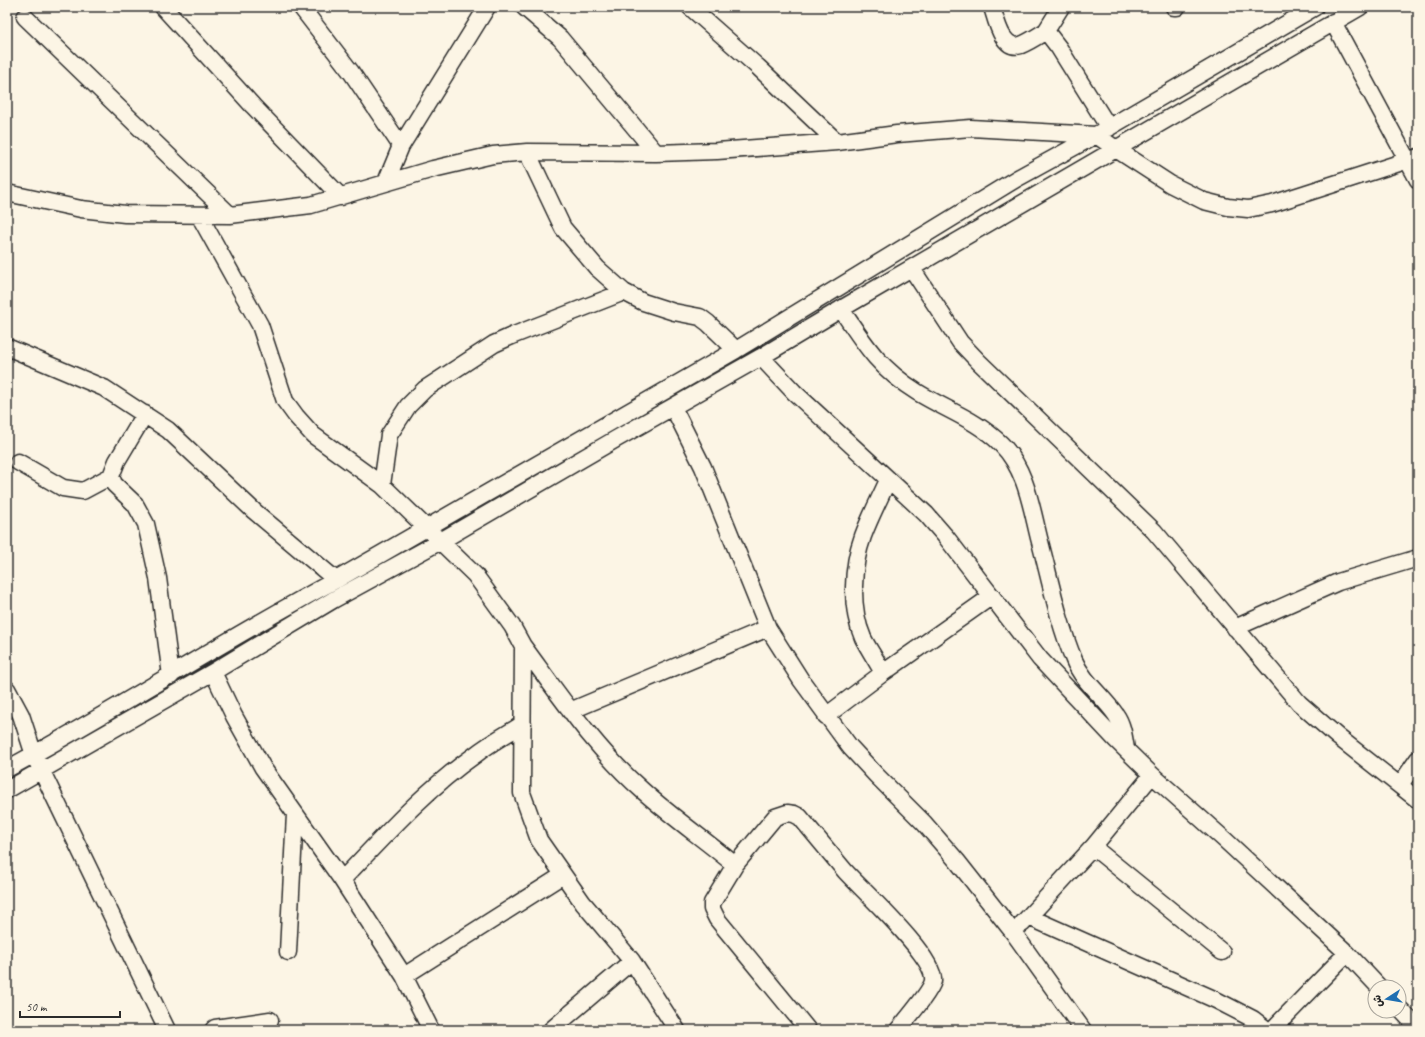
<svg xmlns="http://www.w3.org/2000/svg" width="1425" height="1037" font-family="Caveat,'Playpen Sans Arabic',sans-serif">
	<rect width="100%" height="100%" fill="#fcf5e5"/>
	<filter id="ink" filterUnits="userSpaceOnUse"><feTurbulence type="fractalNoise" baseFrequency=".025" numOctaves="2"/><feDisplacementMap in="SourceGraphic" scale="8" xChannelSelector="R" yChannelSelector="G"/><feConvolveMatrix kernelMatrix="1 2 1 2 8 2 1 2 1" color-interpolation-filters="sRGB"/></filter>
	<g filter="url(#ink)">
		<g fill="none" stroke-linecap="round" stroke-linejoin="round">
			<g stroke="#2b2b2b" stroke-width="19">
				<path id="minor" d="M163,7L253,106L341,197
					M301,7L351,72L401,146
					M524,7L560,38L656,153
					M690,7L758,67L837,142
					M992,7C996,19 1002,51 1021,45C1029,42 1038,36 1046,31
					M1061,7L1046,31L1059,48L1109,128
					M1174,7H1177
					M25,17L230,215
					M1333,22L1418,180
					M527,152L563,228L597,268L624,292L643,302L674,312L700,317L708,323L736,350
					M386,182L401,146L487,7
					M7,193L81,209L125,214L230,215L311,205L433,169L493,155L527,152L656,153L717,151L837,142L897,134L971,128L1096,135L1116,149L1170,184L1204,201L1228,207L1248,209L1272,204L1418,157
					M199,215L260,325L285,401L296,416L313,435L382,485L475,575L512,626L523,646L522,793L539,840L583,903L632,961L677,1030
					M912,269L960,342L979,362L1154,531L1299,703L1338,737L1418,800
					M841,309C865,345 879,368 917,392C946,410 977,420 1001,444C1026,469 1031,506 1039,538C1050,579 1058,622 1074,660C1083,682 1103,696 1116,715C1123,725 1124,738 1126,749
					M7,347L104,388L168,430L254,511L336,580
					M761,357L794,392L926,514L946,537L1040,659L1116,740L1152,775L1225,840L1347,953L1379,987
					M673,407L703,467L768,628L801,680L850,747L876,775L924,823L957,861L1013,932L1083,1030
					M145,414L117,461L111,476L114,484L135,504L146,524L158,578L171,676
					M18,462L63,488L83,491L111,476
					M382,485L389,435L408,406L425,389L494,344L514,335L624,292
					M1235,628L1338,582L1418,558
					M523,646C560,696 596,750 643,791C672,817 705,840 735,865L712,903V909L717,919L808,1030
					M213,672L234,716L263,768L342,880L404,976L431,1030
					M883,673C877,661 869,650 863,638C850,608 852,566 863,536C870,517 880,498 888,480
					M7,689L21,715L34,755L167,1030
					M570,711L768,628
					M826,716L883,673L992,596
					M7,769C118,709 224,640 336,580L736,350L1016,179L1096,135L1315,7
					M1400,785L1418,759
					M7,790L213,672L333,600L439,542L616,439L761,357L841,309L1360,7
					M1093,847L1222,952
					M735,865L775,817L787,813L794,814L800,817C815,835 830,853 845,871C862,890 936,957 933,981C931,991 906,1020 898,1030
					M342,880C384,836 425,790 475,755C490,743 507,734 523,724
					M1029,917L1216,1000L1253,1019L1267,1030
					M1022,924L1093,847L1152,775
					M288,952L295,814
					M404,976L563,875
					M1399,1008L1418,1028
					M213,1030L215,1028L270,1020
					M551,1030L632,961
					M1272,1030L1347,953"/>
			</g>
			<use href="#minor" stroke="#fcf5e5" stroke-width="16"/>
		</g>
	</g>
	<rect width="1425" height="1037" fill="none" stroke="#fcf5e5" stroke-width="24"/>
	<rect x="12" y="12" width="1401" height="1013" fill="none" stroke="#2b2b2b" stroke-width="1.5" filter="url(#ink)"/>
	<g transform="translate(1387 999) rotate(258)"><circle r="19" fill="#fcf5e5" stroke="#a8a49b"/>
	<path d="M0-3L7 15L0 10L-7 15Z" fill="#1f6fb2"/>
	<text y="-6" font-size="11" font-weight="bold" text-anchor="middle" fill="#2b2b2b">ش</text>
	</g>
	<path d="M20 1011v6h100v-6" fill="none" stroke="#2b2b2b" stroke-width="2"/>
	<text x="26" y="1011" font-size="12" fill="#2b2b2b" stroke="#fcf5e5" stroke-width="3" paint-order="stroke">50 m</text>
</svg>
